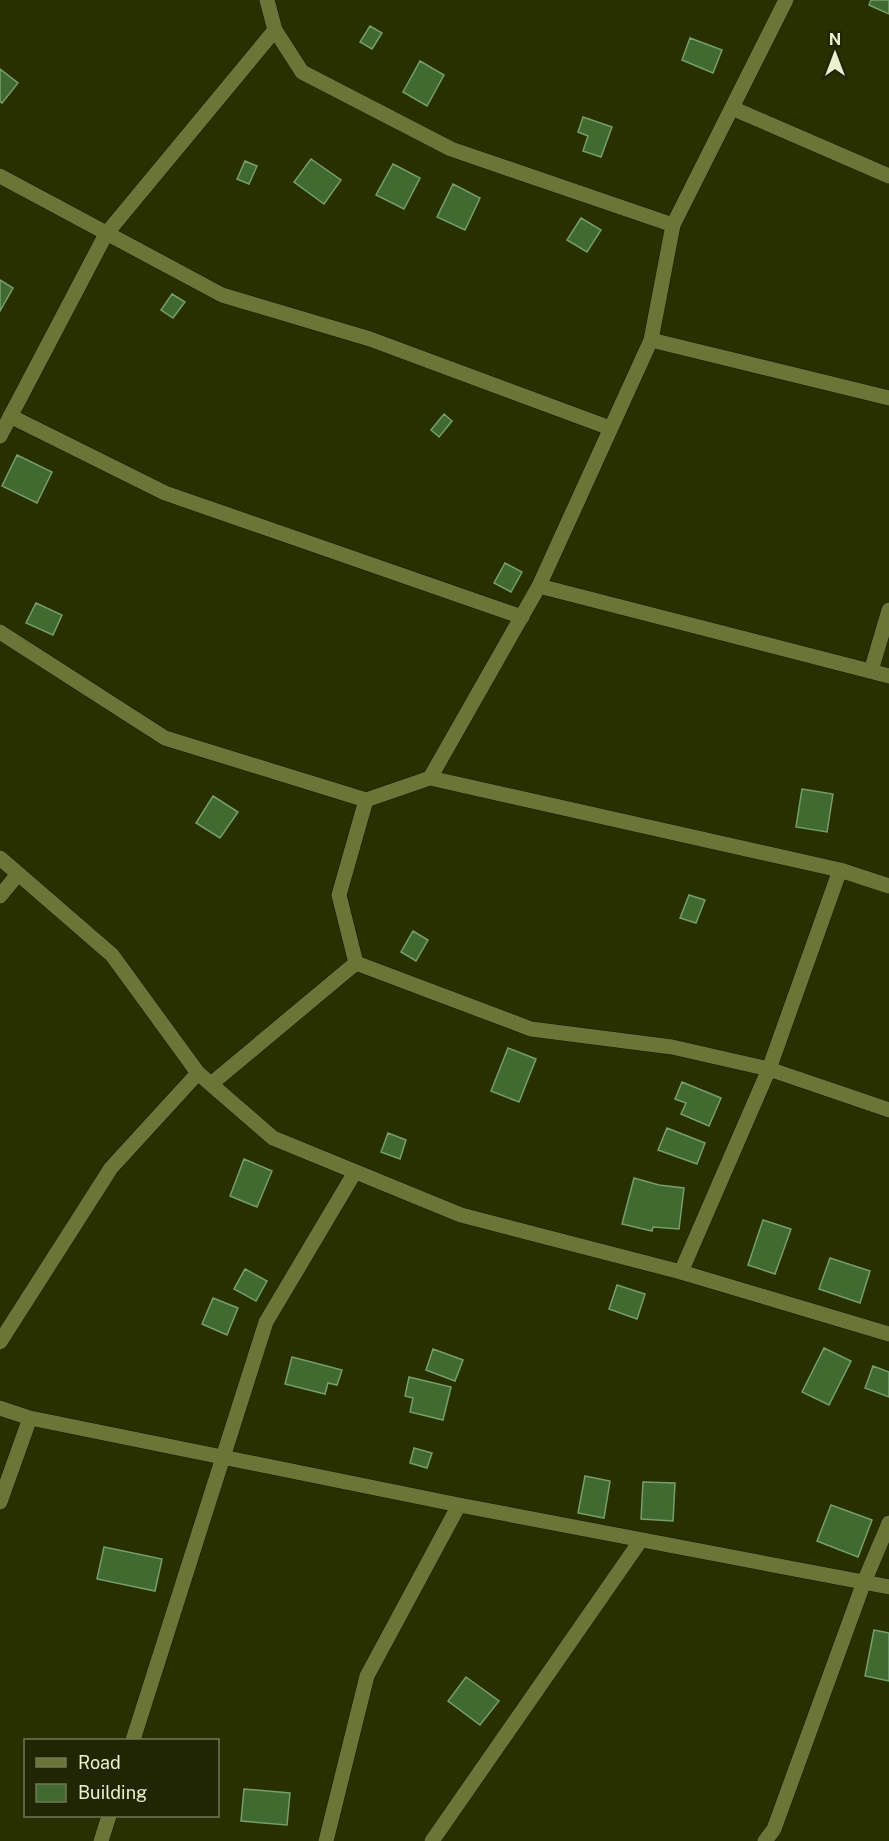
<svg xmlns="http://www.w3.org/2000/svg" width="889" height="1841" font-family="'Public Sans',sans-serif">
	<rect width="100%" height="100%" fill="#293000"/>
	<path fill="#406a30" stroke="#779e6a" stroke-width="1.5" d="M871,0H889V14L869,5Z
		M370,26L382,33L372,49L360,42Z
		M690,38L722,50L713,73L682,60Z
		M420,61L444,75L427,106L403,92Z
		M0,69L18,83L2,103L0,102Z
		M583,117L612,127L601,157L583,151L588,136L578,132Z
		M311,159L341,180L324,204L294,182Z
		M245,161L257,166L249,184L237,179Z
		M393,164L420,178L404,209L376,195Z
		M453,184L480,198L465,230L437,217Z
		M581,218L601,230L587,252L567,240Z
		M0,280L13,288L0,311Z
		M172,294L185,302L173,318L161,310Z
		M444,414L452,421L439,437L431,430Z
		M17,455L52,472L37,503L2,486Z
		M505,563L522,572L511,592L494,583Z
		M36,603L62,615L53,635L26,623Z
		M802,789L833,794L827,832L796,827Z
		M213,796L238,812L220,838L196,823Z
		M689,895L705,900L696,923L680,918Z
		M413,931L428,940L416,961L401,952Z
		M508,1048L536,1059L519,1102L491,1091Z
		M682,1082L721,1098L709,1126L681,1114L686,1103L675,1099Z
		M667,1128L705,1143L697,1164L658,1150Z
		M388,1133L406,1140L400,1159L381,1152Z
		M244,1159L272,1171L257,1207L230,1196Z
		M634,1178L659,1185L684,1188L679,1229L653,1227L652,1231L622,1224Z
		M763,1220L791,1229L775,1274L748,1265Z
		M830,1258L870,1271L860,1303L819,1289Z
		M245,1269L267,1281L256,1301L234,1289Z
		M617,1285L645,1294L637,1319L609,1309Z
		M213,1298L238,1308L227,1335L202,1324Z
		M824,1348L851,1361L829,1405L802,1392Z
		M433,1349L463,1360L455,1381L426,1370Z
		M292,1357L342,1370L337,1385L328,1383L325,1394L285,1384Z
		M873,1366L889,1372V1397L865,1388Z
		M409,1377L451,1387L443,1420L410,1412L413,1398L405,1396Z
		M414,1448L432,1453L427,1468L410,1463Z
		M585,1476L610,1481L604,1518L578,1513Z
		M643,1482L675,1483L673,1521L641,1519Z
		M831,1505L872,1520L858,1557L817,1541Z
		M104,1547L162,1559L155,1591L97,1579Z
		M874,1630L889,1633V1681L865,1676Z
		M466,1677L499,1701L480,1725L448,1701Z
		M244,1789L290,1793L287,1825L241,1821Z"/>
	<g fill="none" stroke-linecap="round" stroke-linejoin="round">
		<g stroke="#121700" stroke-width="16">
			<path id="minor" d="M267,0L275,30L302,72L451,149L673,225
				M732,108L889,176
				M0,176L222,295L370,339L610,428
				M651,340L889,398
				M10,416L165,493L522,617
				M0,436L106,234L275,30
				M539,586L889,676
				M0,632L165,738L366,800L430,778L840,870L889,886
				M871,671L889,610
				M430,778L539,586L651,340L673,225L786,0
				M0,858L112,955L198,1073L273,1138L461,1215L681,1272L889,1334
				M0,896L18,874
				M356,963L339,895L366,800
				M211,1084L356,963L531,1029L672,1047L769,1069L889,1110
				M681,1272L769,1069L840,870
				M0,1342L111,1168L198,1073
				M0,1408L30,1418L459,1505L889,1587
				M0,1502L30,1418
				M133,1740L266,1322L355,1172
				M101,1841L109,1816
				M326,1841L367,1676L459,1505
				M432,1841L641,1540
				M765,1841L774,1829L864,1582L889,1523"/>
		</g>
		<use href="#minor" stroke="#6a7537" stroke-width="15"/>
	</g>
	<rect x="24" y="1739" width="195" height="78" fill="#202504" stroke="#717756" stroke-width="1.5"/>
	<rect x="36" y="1758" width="30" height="9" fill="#6a7537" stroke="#717756" stroke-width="1.5"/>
	<text x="78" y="1769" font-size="18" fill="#eaf1d1">Road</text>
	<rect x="36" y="1784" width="30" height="18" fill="#406a30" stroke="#717756" stroke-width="1.5"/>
	<text x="78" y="1799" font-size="18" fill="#eaf1d1">Building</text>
	<g transform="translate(835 54)" stroke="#202504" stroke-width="4.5" paint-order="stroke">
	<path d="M0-4.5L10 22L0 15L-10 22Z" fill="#eaf1d1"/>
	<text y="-9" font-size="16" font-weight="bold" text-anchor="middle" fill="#eaf1d1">N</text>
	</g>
</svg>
